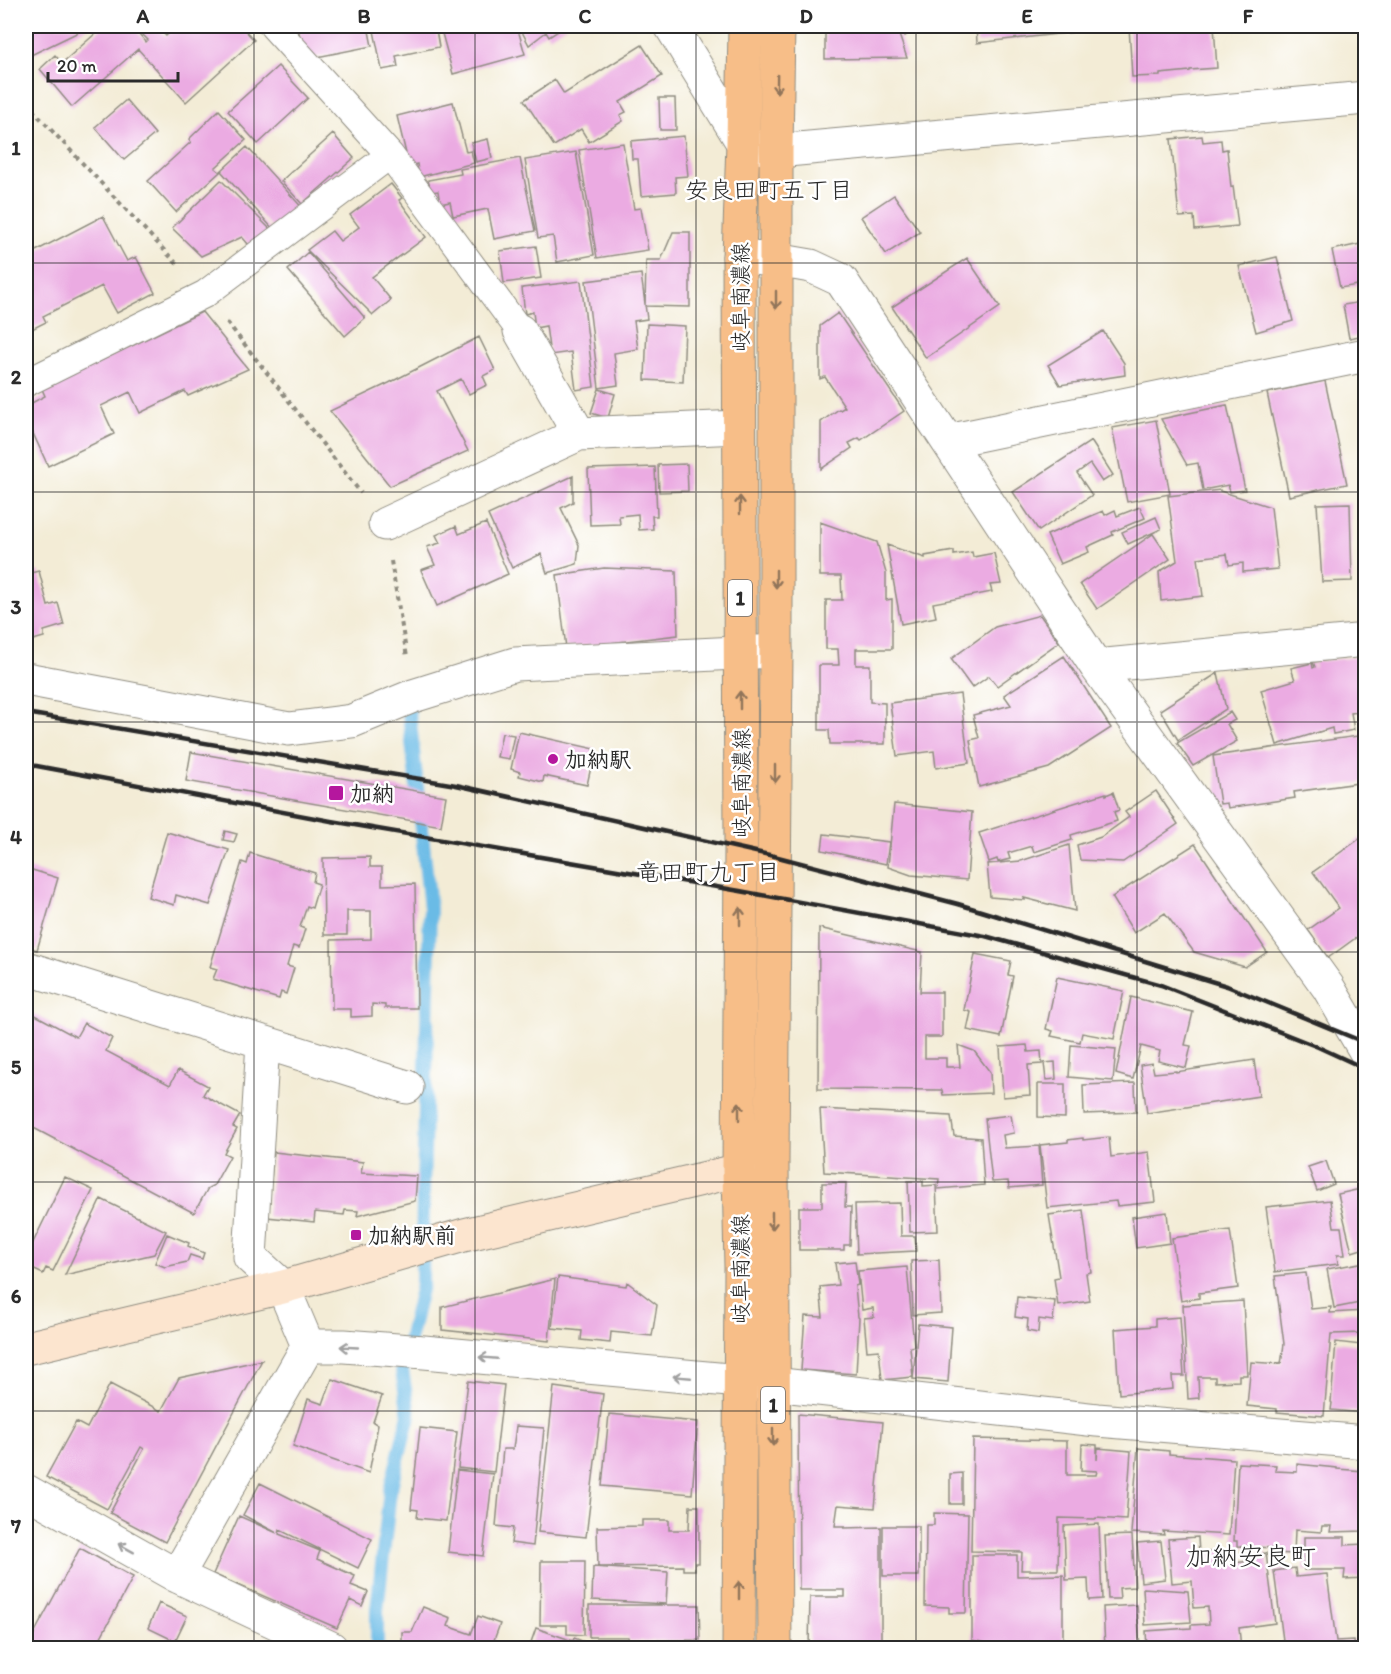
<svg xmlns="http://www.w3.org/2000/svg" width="1391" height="1674" font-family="Itim,'Klee One',sans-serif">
	<rect width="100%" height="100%" fill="#fff"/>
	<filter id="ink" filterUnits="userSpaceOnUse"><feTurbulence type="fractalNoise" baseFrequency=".0167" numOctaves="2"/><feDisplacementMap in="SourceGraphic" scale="12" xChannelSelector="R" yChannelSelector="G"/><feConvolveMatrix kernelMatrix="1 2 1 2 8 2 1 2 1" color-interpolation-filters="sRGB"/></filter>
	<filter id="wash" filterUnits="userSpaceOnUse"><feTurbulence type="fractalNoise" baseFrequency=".008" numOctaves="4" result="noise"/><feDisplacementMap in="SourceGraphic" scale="24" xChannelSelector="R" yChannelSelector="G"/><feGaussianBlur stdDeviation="1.35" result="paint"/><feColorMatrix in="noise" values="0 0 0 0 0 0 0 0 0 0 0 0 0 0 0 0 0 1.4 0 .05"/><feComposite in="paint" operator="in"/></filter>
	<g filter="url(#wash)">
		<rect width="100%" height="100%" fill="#f3ecd6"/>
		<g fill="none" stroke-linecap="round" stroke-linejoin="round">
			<path stroke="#6bbbe6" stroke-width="14" d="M377,1648V1610L390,1491L409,1415L402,1370L422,1285L423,1192L430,908L408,704"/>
		</g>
		<g id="blocks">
			<path fill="#ebabe2" d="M26,26H91L31,55L26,45Z
				M104,26H132L146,42L148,40L134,26H156L166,36L176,26H241L254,40L186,102L138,49L72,107L40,69L55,55L62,63Z
				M298,26H368L372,46L312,58L302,50Z
				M373,26H430L431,31L436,30L439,47L396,56L398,67L382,70Z
				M440,26H517L525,54L453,74Z
				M519,26H566L549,37L546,32L529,45Z
				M825,26H896L907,58L825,59Z
				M897,26H921L905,36Z
				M976,26H1119V27L977,43Z
				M1129,26H1214L1217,68L1190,70V71L1160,74V76L1132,77Z
				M642,45L662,76L620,102L626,112L620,115L623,121L589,142L581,129L554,146L524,100L555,80L564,94Z
				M278,66L308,98L258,144L228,111Z
				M659,98H675L676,130H660Z
				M126,100L155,134L124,160L95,127Z
				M453,102L466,152L471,151L474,163L419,177L417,164L409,166L397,116Z
				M219,110L246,140L215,168L220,172L176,212L148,181L191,142L189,139Z
				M333,134L354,158L302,204L281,181Z
				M684,136L688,176L675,177L676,193L641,196L638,159H632L631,141Z
				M1202,136L1203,142L1221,140L1222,150L1227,149L1231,187L1233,186L1238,226L1195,230L1194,216L1179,217L1171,139Z
				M488,139L492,158L476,162L471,143Z
				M623,143L634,209L641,208L648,250L597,258L579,150Z
				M247,147L306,212L274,230L221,171Z
				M576,152L594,255L557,262L553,236L538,238L525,160Z
				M520,158L535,231L494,239L488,209L453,216L450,202L440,204L438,191L431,192L428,180L461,174L460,169Z
				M221,180L273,232L254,251L242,237L201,256L172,228Z
				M391,184L402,198L399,200L426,237L372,277L391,300L373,315L307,250L332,231L340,241L359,227L350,215Z
				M894,195L920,232L886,254L861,217Z
				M103,216L127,261L136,257L155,293L117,313L102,286L43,316L46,322L26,332V256Z
				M673,232H690V307L645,306L646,260H661Z
				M1365,243V292L1363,284L1340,288L1332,250Z
				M536,246L541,278L504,283L500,251Z
				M308,252L365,318L345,336L288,270Z
				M1277,257L1293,321L1256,332L1239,266Z
				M967,258L1000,307L926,358L892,307Z
				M641,274L647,319L634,321L638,349L614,353L618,385L599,388L586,281Z
				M581,281L594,387L576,390L571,352L550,355L546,326L535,328L533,312L525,314L522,288Z
				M1361,302L1364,315H1365V335L1349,338L1343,305Z
				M202,312L248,369L188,396L185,391L140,413L130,392L101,406L114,434L48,466L26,418V406L45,396L42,389Z
				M838,313L904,411L861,440L859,438L849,443L852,448L821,469V422L839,409L840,410L845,407L825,377L820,379V326Z
				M647,324L685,326L683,382L645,380Z
				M1103,331L1124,363L1125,375L1060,385L1048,365Z
				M479,337L495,370L483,376L487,385L469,394L461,379L437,391L468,451L390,486L330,411L389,383Z
				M1325,381L1347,484L1289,496L1267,393Z
				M599,389L615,394L608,418L591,413Z
				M1227,405L1245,490L1230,492L1228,485L1203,490L1198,463L1187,465L1161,419Z
				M1156,420L1170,494L1127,502L1112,428Z
				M1091,441L1113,475L1102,482L1090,464L1077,473L1092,495L1039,531L1013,492Z
				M687,464L688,491L659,492L658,465Z
				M655,467L657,516H652L653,529L639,530L638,514L619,516L620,524L590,525L588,469Z
				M573,476V502L561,508L579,545L577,564L547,573L541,554L512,568L488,515Z
				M1220,490V491L1271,507L1278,569L1243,572V563L1229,565L1227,554L1198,558L1203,596L1161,601L1159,572L1177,561L1168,496Z
				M1350,503L1352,581L1322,582L1317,504Z
				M1140,507L1145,518L1112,532L1113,535L1087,547L1089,552L1060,564L1047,535L1103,511L1105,515L1115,510L1117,516Z
				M1156,517L1161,529L1128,544L1122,532Z
				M820,522L877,542L886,573V600L892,599V649H856V665H870V702L885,703V744H830L829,730H819V665H839L838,649H826V600H842L841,576H820Z
				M486,523L508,574L437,606L421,570L435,565L427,547L440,543L436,535L456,526L459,534Z
				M1153,534L1170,559L1097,609L1080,584Z
				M887,545L925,558V556L954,551V555L972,552L973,557L994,553L1001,584L990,585L992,592L933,603L936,617L901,624Z
				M604,568L676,571L678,635L566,648L557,575Z
				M39,571L48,606L58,603L64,625L44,631V637L26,642V574Z
				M1040,615L1059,642L997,686L989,676L972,688L951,659L995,627Z
				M1064,656L1111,728L1049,768L979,787L970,740L979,738L973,715L1011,705L1004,695Z
				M1365,656V711L1351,713L1354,730L1333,734L1332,728L1277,745L1261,690L1295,680L1291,668L1312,663L1313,668L1315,667L1313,662Z
				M1218,673L1226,709L1178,740L1160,710Z
				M960,694L969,763L936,768L934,751L897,756L890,703Z
				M1230,712L1235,720L1227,724L1237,741L1193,766L1177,743Z
				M519,732L595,749L587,785L544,776L543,782L519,776L520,772L511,769Z
				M502,733L514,735L509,759L497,757Z
				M1365,735V782L1294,792L1295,798L1228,808L1227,803L1220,804L1213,756Z
				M191,752L446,796L441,826L186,781Z
				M1156,791L1178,824L1123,862L1080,860L1077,845L1101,837L1129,817L1125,812Z
				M1113,792L1119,810L1114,812L1117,821L1071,835L1072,840L1034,852L1032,846L1008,853L1010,859L998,862L997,859L989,862L979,833L1106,793V795Z
				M894,804L972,812L967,880L911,875L888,867Z
				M225,831L237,834L234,842L223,840Z
				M167,832L229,850L210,905L176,895L174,905L148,897Z
				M824,834L889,842L886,864L822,850Z
				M1365,835V931L1328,958L1308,930L1339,908L1313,872Z
				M1195,844L1267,952L1245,967L1194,952L1165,913L1134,933L1112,897Z
				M1069,845L1075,911L1024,898L1025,900L990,897L987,864L1021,861Z
				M250,853L315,873L313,882L319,884L312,908L307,906L300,927L305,929L299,948L293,946L287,966L294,968L286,994L281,992L279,999L213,979L217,969L210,967L242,862L247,864Z
				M370,857V867H382V885L415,884L417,1008H385V1005L372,1004V1016L351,1017V1009H332L331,940L371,939V911H347V935H324L323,858Z
				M26,868L58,878L37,950L26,946Z
				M819,928L922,952L920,992H942V1037H925V1058H946V1067H960L958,1045L974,1051L990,1072L991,1093L943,1095L942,1090L818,1089Z
				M975,954L1011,961L1008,975L1013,976L1001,1037L967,1030L971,1012L964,1010Z
				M1057,977L1124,991L1114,1039L1082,1033L1080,1042L1051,1036L1053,1031L1046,1029Z
				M1131,997L1193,1012L1185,1045L1191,1046L1186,1068L1158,1061L1160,1051L1141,1046L1133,1079L1116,1074Z
				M26,1010L76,1037L84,1023L112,1038L106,1051L170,1085L178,1070L208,1086L203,1095L240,1115L233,1127L237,1129L224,1153L230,1156L214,1185L208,1188L194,1213L26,1124Z
				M1027,1045L1028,1052L1041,1051L1042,1064L1028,1065L1030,1095L1003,1097L1000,1047Z
				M1071,1045L1116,1049L1113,1081L1069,1077Z
				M1254,1060L1259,1096L1147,1113L1140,1065L1152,1063L1154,1073L1176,1071V1072Z
				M1055,1062L1056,1079L1046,1080L1044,1063Z
				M1135,1083L1136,1112L1084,1114L1083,1085Z
				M1038,1084H1065V1118L1038,1117Z
				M820,1109L951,1116L954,1136L981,1138L984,1185L938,1189L939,1179L824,1172Z
				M1011,1115L1014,1133L1003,1135L1005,1148L1039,1146L1042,1185L1009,1188L1008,1181L992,1182L985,1118Z
				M1109,1137L1111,1157L1149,1152L1155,1202L1117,1206L1116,1201L1047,1208L1040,1145L1068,1142V1140L1083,1138V1140Z
				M274,1152L363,1162L361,1173L417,1176L415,1201L357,1216L358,1211L345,1210L344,1215L315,1212L314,1222L267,1217Z
				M1326,1161L1334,1184L1317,1191L1308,1167Z
				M65,1177L93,1190L53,1271L46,1268L43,1274L26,1266V1257Z
				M908,1181H923V1186L936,1185L938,1231L910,1232Z
				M822,1183H846L845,1207H851L850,1245H844V1250H799V1207H822Z
				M1365,1188V1248L1352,1252L1338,1194Z
				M101,1199L166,1231L154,1254L65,1275Z
				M1330,1200L1334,1227H1341L1345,1255H1337L1338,1264L1275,1272L1266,1207Z
				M900,1203L901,1236H915L916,1251L857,1254L855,1204Z
				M1083,1210L1091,1272L1086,1273L1090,1301L1058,1306L1054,1278L1059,1277L1049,1215Z
				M1167,1212L1170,1243L1136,1248L1132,1217Z
				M1230,1230L1238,1288L1199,1293V1298L1181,1301L1172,1238Z
				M167,1234L189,1243L188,1246L204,1253L202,1259L190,1255L187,1262L165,1267L155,1263Z
				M939,1260L941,1313L913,1315L911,1261Z
				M855,1261L858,1285L855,1286L858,1317L859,1318L856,1374L801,1370L805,1316L823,1317L820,1287L838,1285L835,1263Z
				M1365,1262V1302L1334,1308L1327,1269Z
				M907,1267L914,1346L910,1347L913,1377L882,1380L879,1350L867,1351L864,1318L874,1317L873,1308L862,1310L858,1271Z
				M1306,1273L1311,1309L1331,1307L1330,1313L1365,1311V1333L1331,1334L1324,1416L1277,1412V1409L1247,1406L1251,1362L1281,1364L1284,1344L1275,1276Z
				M558,1277L626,1286L627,1282L657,1305L652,1336L611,1332L610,1343L581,1340L582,1331L552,1328Z
				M555,1279L549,1341L442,1330V1307Z
				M1017,1297L1055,1301L1053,1321L1039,1319L1038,1333L1027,1331L1028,1319L1015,1317Z
				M1243,1301L1247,1375H1239V1381L1215,1382V1377H1198L1199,1398L1188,1399L1183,1305Z
				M1180,1317L1184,1376H1172L1173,1389L1119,1394L1115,1329L1155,1326V1319Z
				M918,1324L952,1327L948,1382L913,1379Z
				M1361,1336H1365V1413L1331,1410L1332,1403L1331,1402L1336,1342L1361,1345Z
				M262,1360L165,1542L110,1513L144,1449L141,1447L107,1509L46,1477L76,1422L87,1428L110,1384L161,1411L179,1378Z
				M332,1379L382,1396L373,1422L378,1425L369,1473L293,1446L308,1399L323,1404Z
				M468,1381L504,1385L494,1472L458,1468Z
				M554,1387L603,1394L586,1537L538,1532Z
				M609,1414L698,1422L692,1494L602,1486Z
				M798,1414L883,1422L875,1508L838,1505L835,1526H845L844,1528L881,1527V1642H883V1648H809L810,1597H845V1590H799Z
				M516,1426L544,1428L533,1546L511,1543L513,1528L496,1526L503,1449H513Z
				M420,1428L457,1432L446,1521L417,1518L418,1510L411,1509Z
				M973,1439L1067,1441V1475H1096L1097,1471L1081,1470L1082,1444L1097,1445V1460L1098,1448L1131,1451L1126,1520L1096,1518L1095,1519L1059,1518L1058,1570H1021L1022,1552L971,1551Z
				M1138,1448L1169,1451V1454L1234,1459L1229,1535L1163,1531L1164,1535L1131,1533Z
				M1238,1463L1276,1465L1275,1471L1297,1472V1464L1337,1468V1469L1365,1471V1531L1330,1532L1331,1526H1322L1321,1532L1295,1530L1294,1554L1272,1553L1273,1548L1237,1546V1541H1234Z
				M457,1470L493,1474L483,1556L448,1552Z
				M962,1473V1504H950V1474Z
				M260,1483L372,1539L358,1568L280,1530L279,1534L320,1551L317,1559L355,1576L351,1585L368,1592L362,1606L350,1600L337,1628L213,1574L239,1516L277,1533L243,1515Z
				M690,1506H699V1563H695V1570H683V1566L598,1567L597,1527L642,1526V1520H669V1530H689Z
				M934,1513L968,1514L966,1613H949V1607L925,1606L926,1525H934Z
				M1099,1524L1102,1599L1089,1600L1088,1579L1066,1580L1064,1526Z
				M883,1526H919V1576H883Z
				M1132,1535L1135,1587L1119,1588L1120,1599H1108L1105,1536Z
				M1198,1537L1199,1553L1232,1550L1233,1563L1251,1561L1250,1555L1266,1553L1275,1623L1239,1628L1241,1648H1147L1146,1631L1191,1628V1625L1209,1624L1208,1607L1194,1608L1192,1581L1172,1583L1168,1539Z
				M1304,1537H1345V1545L1365,1544V1578L1344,1579L1345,1570H1304Z
				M1161,1541L1165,1579L1141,1582L1137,1543Z
				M80,1548L133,1577L95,1648H26V1639L30,1641Z
				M972,1555H1017V1576L1063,1575V1648H1011L972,1640Z
				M541,1561H585L584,1635L567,1634V1625H540Z
				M593,1567L668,1572L666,1604L592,1600Z
				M1295,1568L1296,1577L1327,1574L1336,1641L1354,1640L1355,1648H1284L1274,1571Z
				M1143,1588L1188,1591L1191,1622L1145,1625Z
				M159,1603L187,1616L175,1641L148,1628Z
				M589,1605H699L700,1640L629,1641L628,1637H589Z
				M1137,1605L1140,1648H1105L1103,1607Z
				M423,1607L451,1618L448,1626L471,1634L478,1616L500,1624L491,1648H402V1632H412Z
				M1361,1625H1365V1648H1361Z
				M536,1628L573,1641L574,1638L601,1648L602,1645L611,1648H529Z"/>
		</g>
	</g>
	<g filter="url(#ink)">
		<use href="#blocks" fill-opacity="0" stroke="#8f8c80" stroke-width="1.5"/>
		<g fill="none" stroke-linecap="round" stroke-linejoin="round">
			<g stroke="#8f8c80" stroke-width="29">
				<path id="lane" d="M273,26L390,155L520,331
					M26,383L205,294L390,155"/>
			</g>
			<g stroke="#8f8c80" stroke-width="35">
				<path id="street" d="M671,26L743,143L776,151L1366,98
					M739,257L776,260L811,266L841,280L1096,666L1328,987L1366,1052
					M520,331L579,434L739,427
					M948,441L1366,355
					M385,524L579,434
					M1096,666L1366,640
					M26,679L289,729L352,721L413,696L515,664L776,651
					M26,968L407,1087
					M263,1042L250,1257L283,1287L308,1346
					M308,1346H344L424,1352L773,1384L1097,1420L1366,1442
					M26,1491L177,1576L331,1648
					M177,1576L308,1346"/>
			</g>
			<g stroke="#8f8c80" stroke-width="35">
				<path id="secondary" d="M26,1348L283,1287L464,1235L766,1164"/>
			</g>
			<g stroke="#8f8c80" stroke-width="35">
				<path id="primary" d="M739,1648L741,1267L739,1170L741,848L739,257L743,143L745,26
					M775,1648L772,1162L776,651V151L778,26"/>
			</g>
			<path stroke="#8f8c80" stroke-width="4" stroke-dasharray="4.5 4.5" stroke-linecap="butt" d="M26,103L179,266
				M227,322L361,493
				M391,561L407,657"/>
			<use href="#lane" stroke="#fff" stroke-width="27"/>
			<use href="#street" stroke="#fff" stroke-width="33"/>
			<use href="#secondary" stroke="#fce5cf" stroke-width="33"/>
			<use href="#primary" stroke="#f7be88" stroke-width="33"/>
			<path stroke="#2b2b2b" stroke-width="4.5" d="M26,713L456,785L774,856L958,904L1227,986L1366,1043
				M26,764L331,821L740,891L985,936L1161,985L1318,1047L1366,1069"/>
		</g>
		<defs><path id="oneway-shaft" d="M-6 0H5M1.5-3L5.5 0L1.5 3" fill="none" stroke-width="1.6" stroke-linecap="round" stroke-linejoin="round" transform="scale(1.5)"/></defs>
		<g stroke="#91745a">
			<use href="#oneway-shaft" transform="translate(777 84) rotate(91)"/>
			<use href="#oneway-shaft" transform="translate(776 300) rotate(90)"/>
			<use href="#oneway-shaft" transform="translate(740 505) rotate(-90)"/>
			<use href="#oneway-shaft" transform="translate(776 579) rotate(90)"/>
			<use href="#oneway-shaft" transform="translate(740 700) rotate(-90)"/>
			<use href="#oneway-shaft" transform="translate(775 774) rotate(90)"/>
			<use href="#oneway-shaft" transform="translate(740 916) rotate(-90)"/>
			<use href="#oneway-shaft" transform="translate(739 1111) rotate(-90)"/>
			<use href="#oneway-shaft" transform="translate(772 1221) rotate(90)"/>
			<use href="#oneway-shaft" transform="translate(773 1437) rotate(90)"/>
			<use href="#oneway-shaft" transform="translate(739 1590) rotate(-90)"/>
		</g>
		<g stroke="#a0a0a0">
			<use href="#oneway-shaft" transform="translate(349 1347) rotate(-177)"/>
			<use href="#oneway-shaft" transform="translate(488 1358) rotate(-175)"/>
			<use href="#oneway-shaft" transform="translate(682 1377) rotate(-175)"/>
			<use href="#oneway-shaft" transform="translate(126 1548) rotate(-151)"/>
		</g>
	</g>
	<path fill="none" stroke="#2b2b2b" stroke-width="1.5" stroke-opacity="0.55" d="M254,26V1648M475,26V1648M696,26V1648M916,26V1648M1137,26V1648M26,263H1366M26,492H1366M26,722H1366M26,952H1366M26,1182H1366M26,1411H1366"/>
	<g fill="#b5179e" stroke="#fff" stroke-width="2">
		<circle cx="553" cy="759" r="6"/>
		<rect x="328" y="785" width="16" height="16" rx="3"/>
		<rect x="350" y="1229" width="12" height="12" rx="3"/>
	</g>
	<g text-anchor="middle" stroke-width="5" stroke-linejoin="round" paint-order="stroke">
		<g fill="#fff" stroke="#6b6b6b" stroke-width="1.5">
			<rect x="728" y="580" width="24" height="36" rx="4.5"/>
			<rect x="761" y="1387" width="24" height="36" rx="4.5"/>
		</g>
		<g font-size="21" font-weight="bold" fill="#2b2b2b">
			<text x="740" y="605">1</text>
			<text x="773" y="1412">1</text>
		</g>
		<g font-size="22" fill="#2b2b2b" stroke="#fff">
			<text transform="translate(740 297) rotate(-90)" y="8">岐阜南濃線</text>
			<text transform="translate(741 783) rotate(-90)" y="8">岐阜南濃線</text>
			<text transform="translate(740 1269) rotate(-90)" y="8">岐阜南濃線</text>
		</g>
		<g font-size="22" font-weight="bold" fill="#2b2b2b" stroke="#fff" text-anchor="start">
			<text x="565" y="767">加納駅</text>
			<text x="350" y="801">加納</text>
			<text x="368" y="1243">加納駅前</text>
		</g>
		<g font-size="24" fill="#2b2b2b" stroke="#fff">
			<text x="769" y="198">安良田町五丁目</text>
			<text x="708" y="880">竜田町九丁目</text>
		</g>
		<g font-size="26" fill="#2b2b2b" stroke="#fff">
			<text x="1251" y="1565">加納安良町</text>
		</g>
	</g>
	<rect width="1391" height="1674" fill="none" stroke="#fff" stroke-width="66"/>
	<path d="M48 72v9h130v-9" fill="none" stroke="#2b2b2b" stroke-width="3"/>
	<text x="57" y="72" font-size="18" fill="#2b2b2b" stroke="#ffffff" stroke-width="4.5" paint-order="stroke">20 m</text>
	<rect x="33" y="33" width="1325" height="1608" fill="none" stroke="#2b2b2b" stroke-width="2"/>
	<g font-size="20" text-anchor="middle" font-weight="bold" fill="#2b2b2b">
		<text x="143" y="23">A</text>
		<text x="364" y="23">B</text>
		<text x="585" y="23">C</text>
		<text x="806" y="23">D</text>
		<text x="1027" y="23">E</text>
		<text x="1248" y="23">F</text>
		<text x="16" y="155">1</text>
		<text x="16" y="384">2</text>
		<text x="16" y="614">3</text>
		<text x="16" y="844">4</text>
		<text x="16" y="1074">5</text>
		<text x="16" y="1303">6</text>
		<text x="16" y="1533">7</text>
	</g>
</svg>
